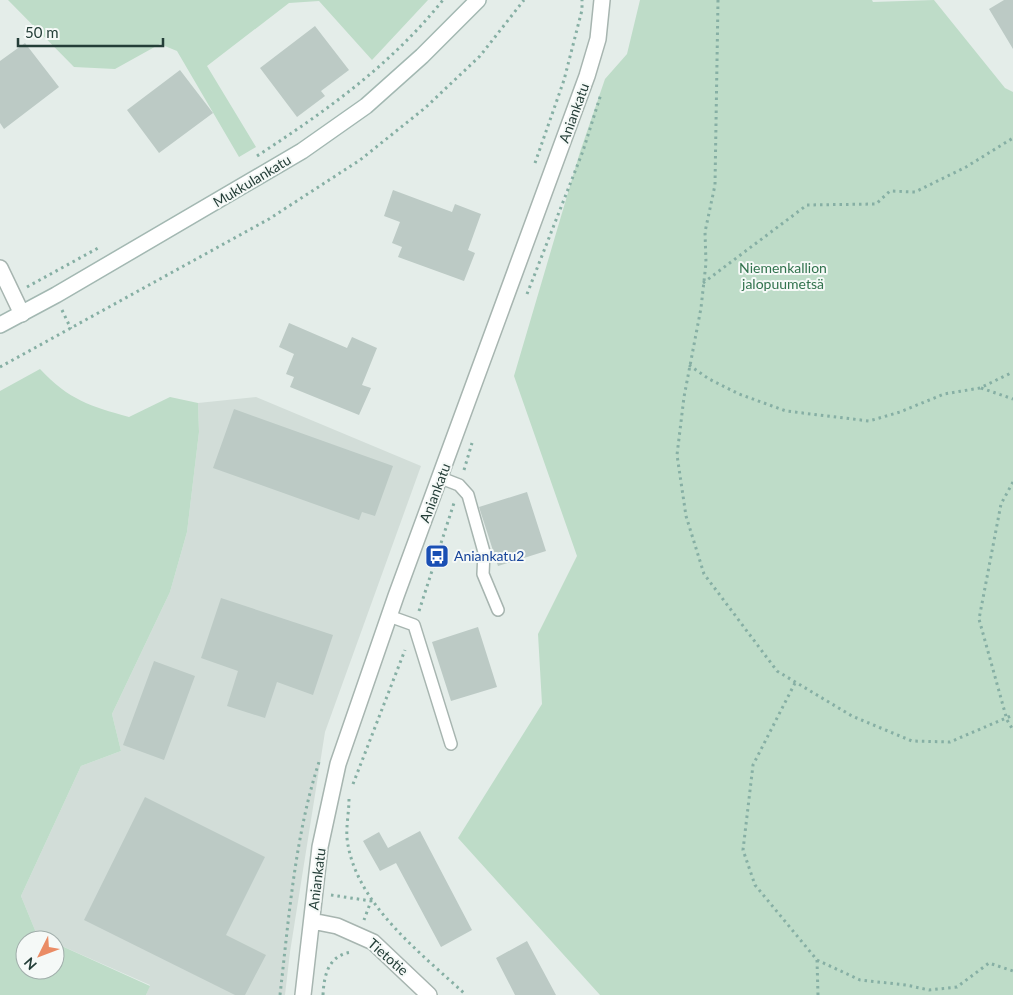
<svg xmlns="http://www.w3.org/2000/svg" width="1013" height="995" font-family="Lato,sans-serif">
	<rect width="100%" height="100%" fill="#e4ede9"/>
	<path fill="#d2ddd8" d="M256,397L421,466L325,732L290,952L285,995H146L150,985L55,943V940H48L37,935L21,896L81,766L121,751L112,714L170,592L187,532L199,432L198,403Z"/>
	<path fill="#bedcc8" d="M8,0H428L372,60L319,1L289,3L207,66L256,147L239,157L177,51L160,44L115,69L74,67Z
		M640,0H872L873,2L934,0L1005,88L1013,92V995H600L458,838L542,704L538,634L577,556L514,376L580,152L605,79L627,54Z
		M40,369C69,400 90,406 129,417L170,397L198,403L199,432L187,532L170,592L112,714L121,751L81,766L21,896L37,935L48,940H25V970H55V943L150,986L146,995H0V391Z"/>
	<path fill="#bccac5" d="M1004,0H1013V49L989,9Z
		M315,26L349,70L321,91L325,96L297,117L260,68Z
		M25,43L59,87L4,129L0,123V61Z
		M180,70L213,113L159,153L127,110Z
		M393,190L452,212L455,204L481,214L468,250L475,253L464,281L398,257L402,247L392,243L400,222L384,216Z
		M289,323L347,348L352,337L377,348L362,385L371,388L359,415L290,387L294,377L286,374L294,354L279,347Z
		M234,409L393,466L375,516L362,512L359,520L213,468Z
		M527,492L546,551L498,566L479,507Z
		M221,598L333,635L313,695L277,682L265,718L227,706L238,671L201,658Z
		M478,627L497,687L451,701L432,642Z
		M154,661L195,676L164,760L123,745Z
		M145,797L265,857L226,935L266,955L245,995H235L84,920Z
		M420,831L472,930L441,947L396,863L380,871L363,841L379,832L388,848Z
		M527,941L556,995H515L496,958Z"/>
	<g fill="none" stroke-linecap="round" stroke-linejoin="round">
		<g stroke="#a7b5b0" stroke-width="14">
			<path id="lane" d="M441,478L459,485L468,495L484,552L483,574L498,610
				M389,616L414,625L451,744"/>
		</g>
		<g stroke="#a7b5b0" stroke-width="18">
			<path id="street" d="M0,268L22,314
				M312,921L337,926L373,942L429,995
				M303,995L320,847L338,764L396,596L587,76L598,39L602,0"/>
		</g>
		<g stroke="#a3b8b2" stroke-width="18">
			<path id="secondary" d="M0,325L56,295L302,151L366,106L422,56L478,0"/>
		</g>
		<path stroke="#86afa4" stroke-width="3" stroke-dasharray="2.5 4" stroke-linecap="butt" d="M718,0L715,185L705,232L706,263L701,308L684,397L677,455L686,516L704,574L777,671L852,716L912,741L950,742L1013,715
			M257,156C326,111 391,65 443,0
			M535,163L564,80L582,10V0
			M703,283L807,205L876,204L890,191L915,192L966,167L1013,138
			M27,287L100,247
			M527,294L583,151L601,94
			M62,310L71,329
			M689,365L709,379L739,394L786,411L869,421L900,412L944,394L980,388L1013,372
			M0,367L269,219L360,160L425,108L480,56L524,0
			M981,388L1013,399
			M464,470L472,443
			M1013,482L1001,504L979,619L1007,720L1013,730
			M419,611L454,503
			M795,683L753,765L743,850L755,885L817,960L860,980L906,985L929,990L957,987L989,963L1013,971
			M353,784L405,650
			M349,799C349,812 346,826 347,838C354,903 421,953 466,995
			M331,895L371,901L364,920
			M817,960L818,995
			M280,995C289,917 295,834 320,759
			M323,995C324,974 329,954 353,952"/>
		<use href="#lane" stroke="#fff" stroke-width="11"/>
		<use href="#street" stroke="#fff" stroke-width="15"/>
		<use href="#secondary" stroke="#fff" stroke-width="15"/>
	</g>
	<defs>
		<g id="bus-square" transform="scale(1.25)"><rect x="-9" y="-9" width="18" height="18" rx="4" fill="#1a4fb4" stroke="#f5f9f7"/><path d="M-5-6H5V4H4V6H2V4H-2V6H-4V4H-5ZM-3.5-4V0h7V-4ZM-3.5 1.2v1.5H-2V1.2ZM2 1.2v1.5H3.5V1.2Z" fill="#fff"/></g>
	</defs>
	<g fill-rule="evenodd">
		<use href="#bus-square" x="437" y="556"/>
	</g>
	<g text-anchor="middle" stroke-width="4" stroke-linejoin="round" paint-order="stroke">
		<g font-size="14" fill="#243e38" stroke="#f5f9f7">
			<text transform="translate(574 113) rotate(-70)" y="5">Aniankatu</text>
			<text transform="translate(252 181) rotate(-31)" y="5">Mukkulankatu</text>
			<text transform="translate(435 493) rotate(-69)" y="5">Aniankatu</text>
			<text transform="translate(317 879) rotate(-83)" y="5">Aniankatu</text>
			<text transform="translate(388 957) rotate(41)" y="5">Tietotie</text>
		</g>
		<g font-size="14" fill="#31724d" stroke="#f5f9f7">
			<text x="783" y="273">Niemenkallion<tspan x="783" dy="16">jalopuumetsä</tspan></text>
		</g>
		<g font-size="14" fill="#164399" stroke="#f5f9f7" text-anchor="start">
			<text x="454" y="561">Aniankatu2</text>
		</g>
	</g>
	<g transform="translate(40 955) rotate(228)"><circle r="24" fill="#f5f9f7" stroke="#a1aeab"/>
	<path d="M0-4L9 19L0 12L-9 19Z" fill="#ea8c65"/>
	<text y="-8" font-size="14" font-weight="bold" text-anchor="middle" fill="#243e38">N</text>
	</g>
	<path d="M18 38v8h145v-8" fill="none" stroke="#243e38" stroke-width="2.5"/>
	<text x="25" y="38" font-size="15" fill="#243e38" stroke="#f5f9f7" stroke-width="4" paint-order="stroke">50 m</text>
</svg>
